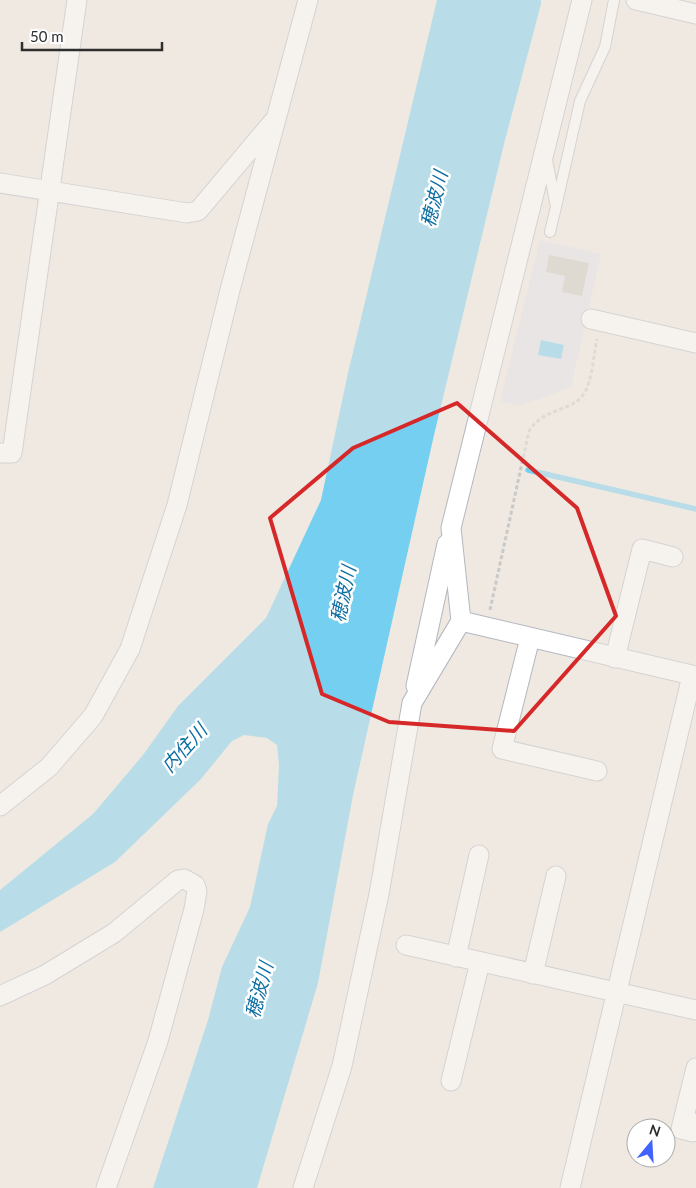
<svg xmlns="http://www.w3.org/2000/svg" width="696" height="1188" font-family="Lato,'Noto Sans JP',sans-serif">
	<rect width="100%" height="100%" fill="#efe9e1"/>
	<path fill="#e3e1e8" d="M540,240L601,254L571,387L520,406L500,401Z"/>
	<path fill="#75cff0" d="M437,0H541V4L504,144L434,435L353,795L318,983L257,1188H153L208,1020L222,967L250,907L268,824L277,806L279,765L277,745L267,738L244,735L232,741L200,780L115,862L0,932V890L93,814L143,755L178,706L266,618L321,500L348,373Z
		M541,340L564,345L561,359L538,355Z"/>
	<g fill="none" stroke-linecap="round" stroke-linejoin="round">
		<path stroke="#75cff0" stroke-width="5.5" d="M528,470L696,509"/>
	</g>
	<path fill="#cbc7bf" d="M549,255L589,263L582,296L562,292L565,276L546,272Z"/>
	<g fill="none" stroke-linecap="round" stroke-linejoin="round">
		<g stroke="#b4b7c1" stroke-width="12">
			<path id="service" d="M547,160L556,207L580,101L605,47L614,0
				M550,232L556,207"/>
		</g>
		<g stroke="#b4b7c1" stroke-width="21">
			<path id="minor" d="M636,0L696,14
				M0,183L187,213L198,211L272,123
				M591,319L696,343
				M0,453H12L77,0
				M461,621L696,676
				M530,638L502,749L597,771
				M615,658L642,549L673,557
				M416,686L447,544
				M0,806L49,767L93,716L130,649L177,505L230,290L308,0
				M406,945L696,1010
				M456,957L479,855
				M533,974L556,876
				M0,996L45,975L114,933L178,880L184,879L195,885L197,891L194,909L158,1041L106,1188
				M451,1081L480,962
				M685,1116L694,1127L693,1132L681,1129L696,1068
				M303,1188L342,1066L379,894L412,703L461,621L451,528L582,0
				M570,1188L692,676"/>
		</g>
		<path stroke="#c9c9c9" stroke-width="3" stroke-dasharray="4 2.5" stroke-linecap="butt" d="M490,610L529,431C545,406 573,413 585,392C592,380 594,353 597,339"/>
		<use href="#service" stroke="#fff" stroke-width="10"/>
		<use href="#minor" stroke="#fff" stroke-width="19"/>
	</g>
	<path d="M0 0H696V1188H0ZM457,403L577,508L616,616L514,731L389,722L322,694L270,518L353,448Z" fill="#efe9e1" fill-opacity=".55" fill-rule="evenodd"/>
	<path fill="none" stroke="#d62828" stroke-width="4" stroke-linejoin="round" d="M457,403L577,508L616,616L514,731L389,722L322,694L270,518L353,448Z"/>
	<g text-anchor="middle" stroke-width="5" stroke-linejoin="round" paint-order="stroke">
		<g font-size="19" font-style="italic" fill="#0d6fa3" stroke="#fff">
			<text transform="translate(434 199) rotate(-76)" y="7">穂波川</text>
			<text transform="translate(343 594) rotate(-78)" y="7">穂波川</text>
			<text transform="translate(184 748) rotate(-48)" y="7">内住川</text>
			<text transform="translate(259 990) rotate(-75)" y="7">穂波川</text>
		</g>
	</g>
	<g transform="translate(651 1143) rotate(18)"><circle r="24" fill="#ffffff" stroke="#ababab"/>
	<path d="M0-4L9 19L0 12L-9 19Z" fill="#4264fb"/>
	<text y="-8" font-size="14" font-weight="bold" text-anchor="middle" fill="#2e2e2e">N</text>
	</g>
	<path d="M22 42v8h140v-8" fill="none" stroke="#2e2e2e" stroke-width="2.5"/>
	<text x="30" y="42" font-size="15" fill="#2e2e2e" stroke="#ffffff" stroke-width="4" paint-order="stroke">50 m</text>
</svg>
